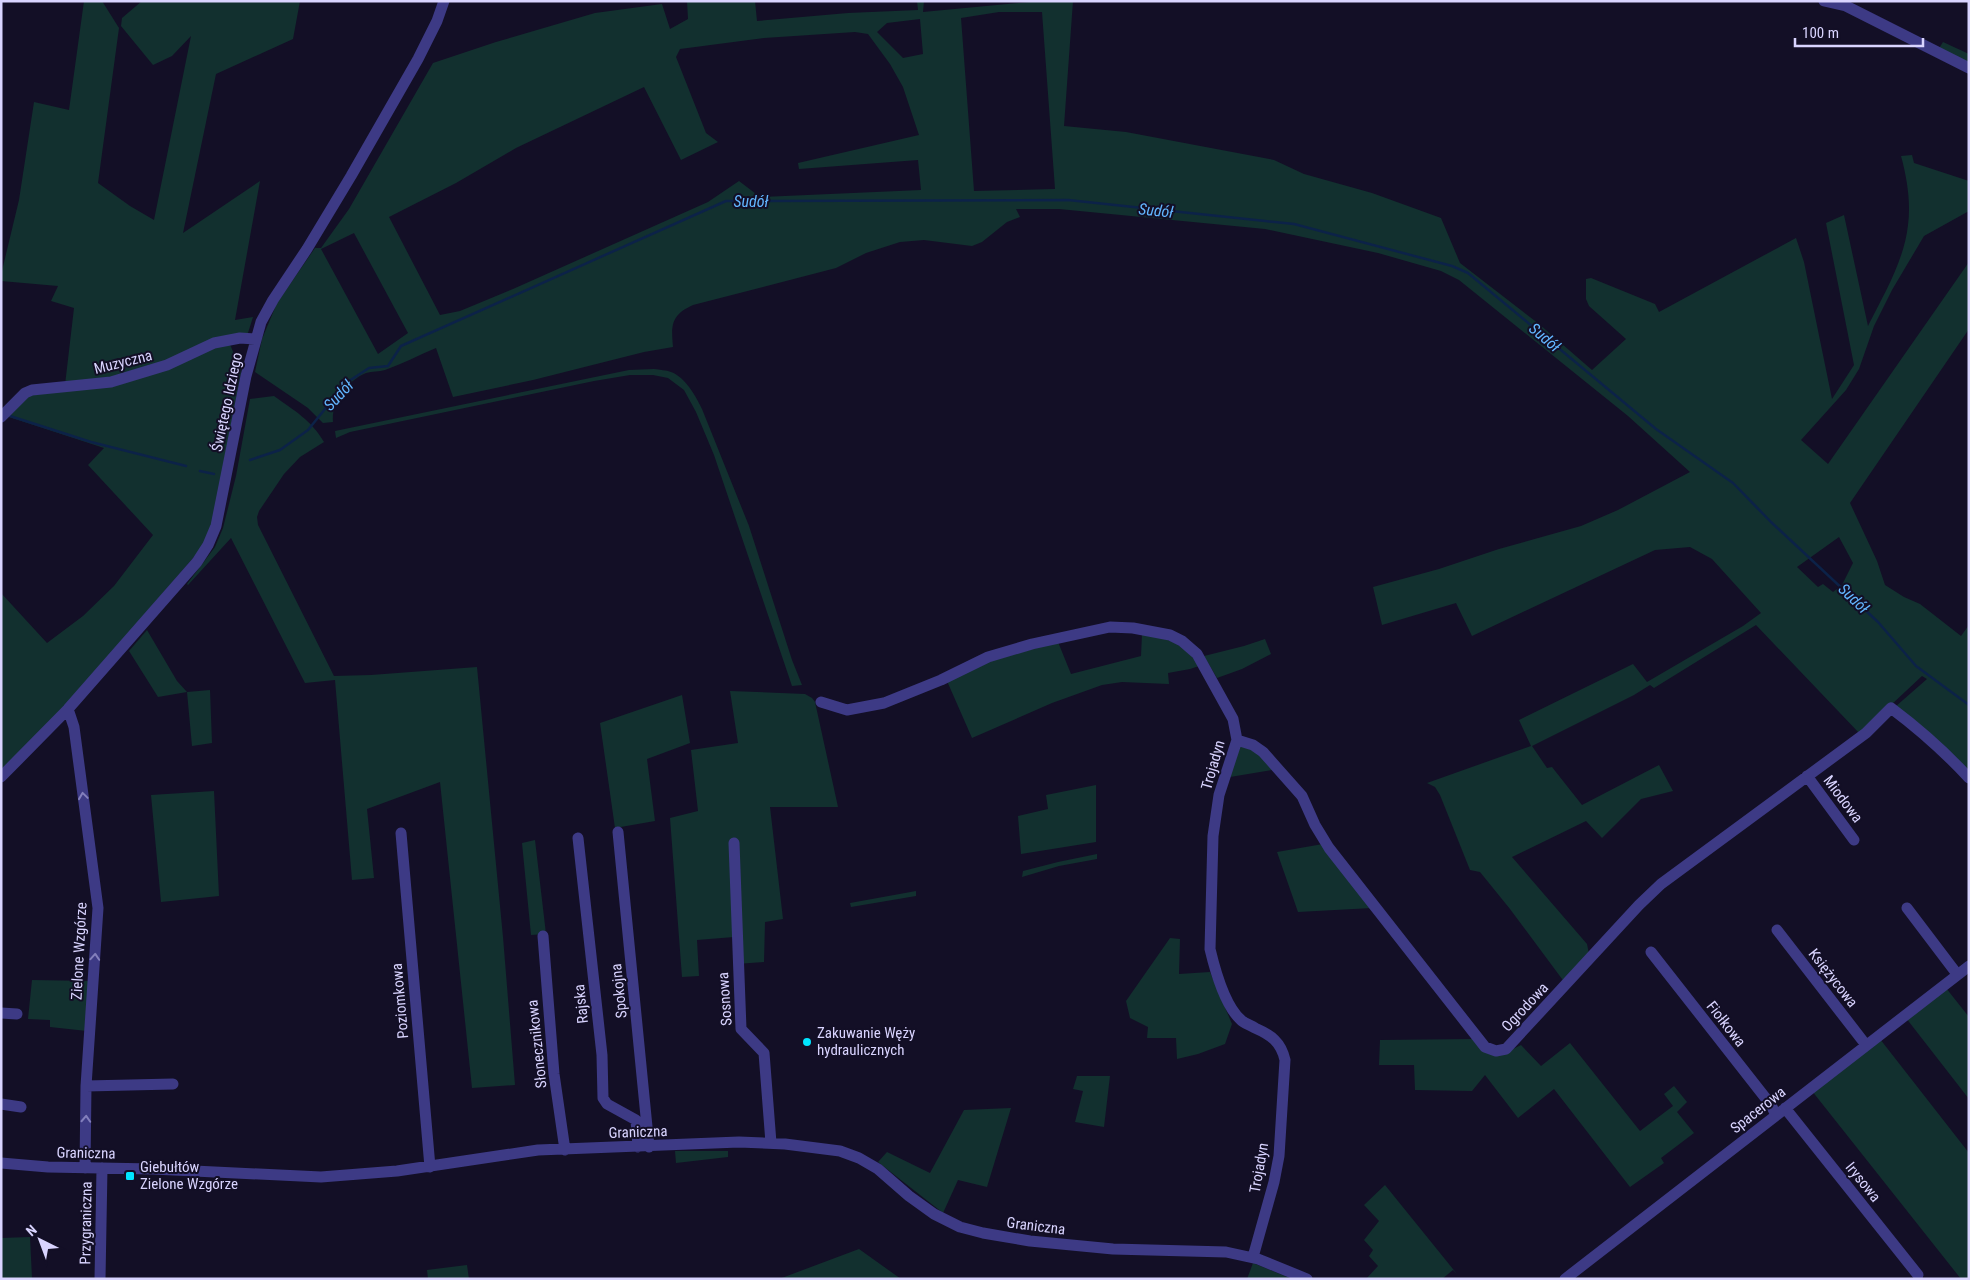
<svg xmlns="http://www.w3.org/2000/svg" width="1970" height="1280" font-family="'Roboto Condensed',sans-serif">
	<rect width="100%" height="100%" fill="#130f26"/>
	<path fill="#12302f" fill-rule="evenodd" d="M84,1H102L119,28L98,183L130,206L154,220L191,36L172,56L153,65L121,26L122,18L142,1H300L293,39L216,74L183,233L260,181L235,320L253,317L247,336L145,371L65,385L74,308L51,301L58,286L1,281V275L19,200L34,102L69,110Z
		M687,1H755L757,21L848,13L918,10L917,1H924L923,12L1040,1H1073L1064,126L1126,132L1274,160L1304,174L1372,193L1441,218L1460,263L1539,324L1592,370L1626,339L1589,306L1586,299V279L1591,278L1655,304L1659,312L1796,238L1804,262L1832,399L1854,365L1826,223L1844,215L1868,326C1884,294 1904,261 1908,225C1911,202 1907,178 1901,156L1912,155L1914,163L1969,181V211L1924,236L1892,290L1874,326L1859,369L1846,390L1801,440L1828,464L1969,262V329L1850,503L1877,561L1885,585L1904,597L1920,604L1961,636L1969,625V776L1895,707L1927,679L1922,676L1860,734L1756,625L1654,688L1650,685L1634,695L1532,746L1547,768L1552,767L1582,805L1659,765L1673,791L1641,799L1602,838L1586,821L1512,857L1587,944L1589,954L1565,983L1510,909L1480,872L1470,870L1440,795L1435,787L1427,783L1531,746L1519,720L1633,664L1647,682L1743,626L1761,613L1712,559L1690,547L1655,550L1472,636L1456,603L1382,625L1373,587L1439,569L1499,549L1581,526L1618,510L1690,472L1628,416L1459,280L1441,271L1378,253L1265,229L1059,209H1016L1020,217L1007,222L982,242L972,246L924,240L900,242L866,253L836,268L693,305C671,315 671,325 673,347L644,352L533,380L453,397L436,348C419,355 402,364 385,370C379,372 372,371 366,373C347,381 331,402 333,422L323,423L308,408L255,372L262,339L277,303L315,248H321L349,209L433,63L496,42L595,13L662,4L670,29L688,19ZM999,12H1042L1055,189L974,191L961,18ZM920,19L923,54L903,58L877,32L887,23ZM855,32L868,34L890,64L903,87L919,135L798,163L799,169L918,160L921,190L760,197L739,181L708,202L513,289L460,311L440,315L389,217L456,183L516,148L644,87L681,160L718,142L706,133L676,57L680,49L764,38ZM354,233L408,333L378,354L321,249ZM1839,537L1853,563L1842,585L1833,592L1823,584L1818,587L1797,567Z
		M1943,42L1969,54V64L1938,50Z
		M229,342L234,354L243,362L211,530L200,550L66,705L1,771V593L47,643L83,616L114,586L153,535L88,465L104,448L6,416L29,395L87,389Z
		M654,369C660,370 666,370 671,372C685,377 696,396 702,409L749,526L792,660L802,685L792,686L714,455L696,412L684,390L668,378L653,375H630L594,381L350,432L336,438L335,431L629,370Z
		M274,396C295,411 311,420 324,442L300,457L284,474L259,511L257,517L258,525L334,676L371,675L477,667L503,937L515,1085L472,1088L440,782L367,809L374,878L352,880L335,680L305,683L231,538L188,585L187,584L215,547L223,528L236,476L250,399Z
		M147,630L177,681L187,692L210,690L212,743L192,746L187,692L158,697L129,651Z
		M1142,634C1168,639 1184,642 1199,666L1190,669L1168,673L1169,684L1122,682L1102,685L1052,703L972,738L947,681L987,662L1058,642L1071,674L1141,656Z
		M1265,639L1271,654L1242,669L1217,678L1204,656L1244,646Z
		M730,691L805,694L812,698L815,702L838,807H770L783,919L765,922L764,962L736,964L734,937L697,940L699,976L682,977L670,818L698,811L691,750L738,743Z
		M682,695L690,743L647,759L655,821L615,828L600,723Z
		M1241,746C1255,750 1265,757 1272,770L1230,777L1238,749Z
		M1096,785V842L1021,854L1018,816L1048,809L1046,795Z
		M214,791L219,896L161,902L151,795Z
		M535,840L546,934L531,935L522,843Z
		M1323,844L1372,908L1298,912L1277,852Z
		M1097,854V859L1059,866L1022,877L1023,871L1058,862Z
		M916,891V896L851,907L850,903Z
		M1170,938L1180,939L1179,974L1210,972L1232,1024L1225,1044L1198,1054L1177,1059L1176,1038H1147L1148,1027L1130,1018L1126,1001Z
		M32,980L89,981L87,1031L50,1027V1020L28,1019Z
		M1946,988L1969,1017V1099L1906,1018Z
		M1475,1039L1509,1051L1521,1045L1541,1066L1570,1043L1640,1131L1673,1106L1664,1094L1674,1086L1687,1102L1677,1112L1694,1133L1661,1158L1664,1163L1630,1187L1554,1089L1518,1118L1485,1075L1472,1091L1415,1090L1414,1065H1379L1380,1040Z
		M1880,1039L1969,1153V1279H1961L1812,1091Z
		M1077,1076H1110L1104,1127L1075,1122L1083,1091L1073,1089Z
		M1011,1108L987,1187L958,1180L943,1213L878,1162L887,1152L930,1173L964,1110Z
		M675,1151H728V1157L676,1163Z
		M1385,1185L1457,1274L1453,1270L1442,1279H1366L1378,1266L1369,1256L1373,1250L1364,1240L1379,1221L1364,1205Z
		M30,1237L32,1278H1V1238Z
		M859,1249L901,1279H779Z
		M1253,1263L1292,1279H1247Z
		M467,1265L469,1279H428L427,1270Z"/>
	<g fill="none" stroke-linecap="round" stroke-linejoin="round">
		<path stroke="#0c2248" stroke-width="2.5" d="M10,416L91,442L186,466
			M250,460L280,450L308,430L346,383L369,368L388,366L401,346L726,201L1068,200L1294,224L1452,266L1468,273L1656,429L1733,483L1771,522L1878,622L1916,666L1969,705
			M200,471L214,474"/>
		<path stroke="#3d3a85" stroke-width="11" d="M1824,1L1846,6L1969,68
			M1,417L25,393L32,390L111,382L167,365L214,343L240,338L255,339
			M821,702L847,710L884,703L941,680L988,657L1032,644L1110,627L1133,628L1170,635L1182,641L1197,654L1233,719L1237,740L1219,795L1213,836L1210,949C1215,970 1225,1006 1241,1020C1245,1024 1251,1025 1255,1028C1271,1035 1281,1042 1285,1060L1279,1156L1274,1182L1253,1257
			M68,709L74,727L98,908L86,1086L85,1168
			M1237,740L1253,745L1263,752L1302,796L1315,825L1329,848L1485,1047L1496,1051L1506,1049L1639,905L1661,884L1866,733L1891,708C1919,729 1945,752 1969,778
			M1807,776L1854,840
			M1,777L68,709L197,562L208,545L216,526L246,376L261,322L273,300L307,249L351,176L418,59L437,21L444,1
			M618,832L649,1147
			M401,833L430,1167
			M578,838L602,1055L603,1098L607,1104L636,1120L638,1147
			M734,843L741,1029L764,1053L771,1143
			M1907,908L1957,974
			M1777,930L1866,1045
			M543,936L554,1074L565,1150
			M1651,952L1771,1105L1776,1115
			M1,1013L17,1014
			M86,1086L173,1084
			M1,1104L21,1107
			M1785,1108L1918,1275
			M1,1163L48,1167L153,1169L321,1177L397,1171L538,1150L739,1142L785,1144L840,1151L859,1158L878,1169L909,1196L934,1214L960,1227L983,1233L1030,1241L1113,1249L1226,1252L1258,1259L1307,1279
			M100,1279L102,1168
			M1565,1279L1969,966"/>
	</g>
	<defs><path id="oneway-chevron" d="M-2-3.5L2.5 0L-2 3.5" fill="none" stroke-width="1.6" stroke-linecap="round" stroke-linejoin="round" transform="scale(1.25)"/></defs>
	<g stroke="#837fbc">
		<use href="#oneway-chevron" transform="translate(83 796) rotate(-98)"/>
		<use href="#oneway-chevron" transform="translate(95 957) rotate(-86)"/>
		<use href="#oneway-chevron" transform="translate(86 1119) rotate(-87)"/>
	</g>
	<g fill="#00e5ff" stroke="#130f26" stroke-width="2">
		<circle cx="807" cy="1042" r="5"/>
		<rect x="125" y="1171" width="10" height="10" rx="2.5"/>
	</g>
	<g text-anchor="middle" stroke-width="4" stroke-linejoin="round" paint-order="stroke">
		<g font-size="15" fill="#d9d4ff" stroke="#130f26">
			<text transform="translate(123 362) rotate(-14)" y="5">Muzyczna</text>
			<text transform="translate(227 402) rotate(-78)" y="5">Świętego Idziego</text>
			<text transform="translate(1213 765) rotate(-74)" y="5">Trojadyn</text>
			<text transform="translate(1843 799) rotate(53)" y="5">Miodowa</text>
			<text transform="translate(79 951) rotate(-87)" y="5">Zielone Wzgórze</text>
			<text transform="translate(1833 978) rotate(52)" y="5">Księżycowa</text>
			<text transform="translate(619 991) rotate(-96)" y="5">Spokojna</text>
			<text transform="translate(725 999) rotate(-94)" y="5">Sosnowa</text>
			<text transform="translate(400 1001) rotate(-95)" y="5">Poziomkowa</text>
			<text transform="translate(581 1004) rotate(-96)" y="5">Rajska</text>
			<text transform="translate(1525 1007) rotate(-47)" y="5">Ogrodowa</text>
			<text transform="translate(1726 1024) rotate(52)" y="5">Fiołkowa</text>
			<text transform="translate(537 1044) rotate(-96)" y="5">Słonecznikowa</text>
			<text transform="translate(1758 1110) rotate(-38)" y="5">Spacerowa</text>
			<text transform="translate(638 1132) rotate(-2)" y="5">Graniczna</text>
			<text transform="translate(86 1153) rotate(1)" y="5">Graniczna</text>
			<text transform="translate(1259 1168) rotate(-80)" y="5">Trojadyn</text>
			<text transform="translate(1863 1182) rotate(51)" y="5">Irysowa</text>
			<text transform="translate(86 1223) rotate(-89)" y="5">Przygraniczna</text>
			<text transform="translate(1036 1226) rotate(7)" y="5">Graniczna</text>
		</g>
		<g font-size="15" fill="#d9d4ff" stroke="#130f26" text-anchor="start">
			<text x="817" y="1038">Zakuwanie Węży<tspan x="817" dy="17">hydraulicznych</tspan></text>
			<text x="140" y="1172">Giebułtów<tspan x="140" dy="17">Zielone Wzgórze</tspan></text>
		</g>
		<g font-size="16" font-style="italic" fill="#62b6ff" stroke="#130f26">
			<text x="751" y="207">Sudół</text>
			<text transform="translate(1156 210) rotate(6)" y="6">Sudół</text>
			<text transform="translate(1545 337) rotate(40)" y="6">Sudół</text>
			<text transform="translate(338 395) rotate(-47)" y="6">Sudół</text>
			<text transform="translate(1854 598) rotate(44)" y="6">Sudół</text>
		</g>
	</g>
	<rect width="1970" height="1280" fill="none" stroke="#d9d4ff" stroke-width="5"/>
	<g transform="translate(40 1240) rotate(318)" stroke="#130f26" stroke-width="4" paint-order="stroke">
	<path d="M0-4L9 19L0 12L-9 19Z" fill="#d9d4ff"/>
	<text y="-8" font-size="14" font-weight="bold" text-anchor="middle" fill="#d9d4ff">N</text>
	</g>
	<path d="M1795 38v8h128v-8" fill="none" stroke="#d9d4ff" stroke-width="2.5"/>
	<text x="1802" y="38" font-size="15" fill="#d9d4ff" stroke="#130f26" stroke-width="4" paint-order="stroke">100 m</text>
</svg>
